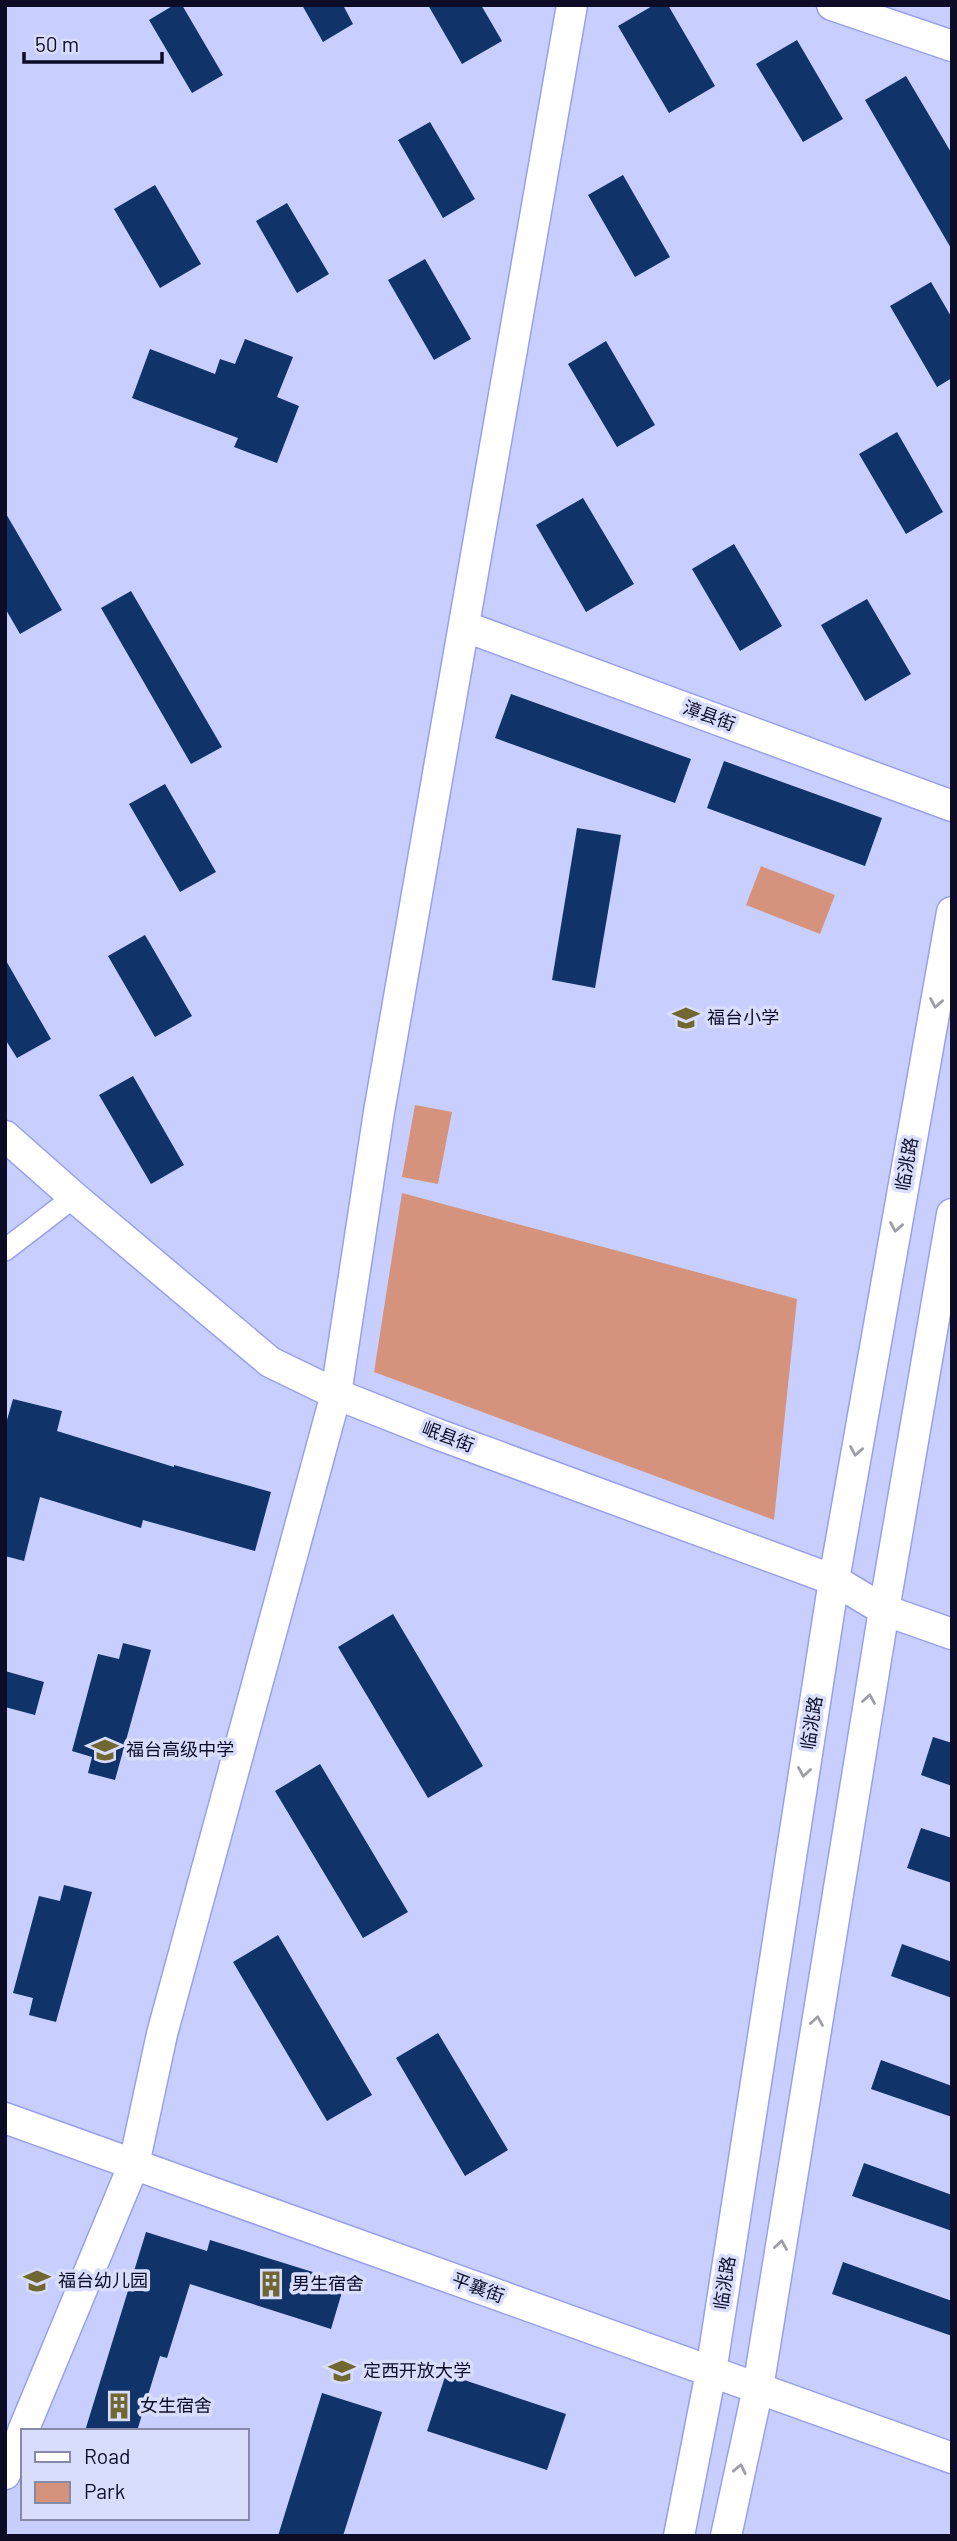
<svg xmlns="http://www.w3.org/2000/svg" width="957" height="2541" font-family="Barlow,'Noto Sans SC',sans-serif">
	<rect width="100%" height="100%" fill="#c8cefd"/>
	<path fill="#d5937e" d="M761,866L835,895L820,934L746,905Z
		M415,1105L452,1112L438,1184L402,1177Z
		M402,1193L797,1299L774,1520L374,1372Z"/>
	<path fill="#10336a" d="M174,5H182L223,75L192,93L149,20Z
		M302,5H343L353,24L323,42Z
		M428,5H481L502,41L462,64Z
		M654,5H668L715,86L669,113L618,26Z
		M797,40L843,119L803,142L756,64Z
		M906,76L952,154V250L865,100Z
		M430,122L475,199L443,218L398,140Z
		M623,175L670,257L635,277L588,195Z
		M155,185L201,264L160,288L114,209Z
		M287,203L329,274L297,293L256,221Z
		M425,259L471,339L434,360L388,280Z
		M931,282L952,318V378L937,387L890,306Z
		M245,339L293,357L277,397L299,406L277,463L234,447L238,438L132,398L150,349L215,374L220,359L235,364Z
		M606,341L655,425L617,447L568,364Z
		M897,432L943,512L906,534L859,454Z
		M583,498L634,584L586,612L536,525Z
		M5,512L62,610L20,634L5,608Z
		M734,544L782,626L740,651L692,569Z
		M131,591L222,747L191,764L101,608Z
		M867,599L911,674L865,701L821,625Z
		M511,694L691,759L675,803L495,738Z
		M724,761L882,818L865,866L707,808Z
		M165,784L216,872L180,892L129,804Z
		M577,828L621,835L595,988L552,980Z
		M145,935L192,1016L155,1037L108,956Z
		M5,959L51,1039L17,1058L5,1039Z
		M133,1076L184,1165L151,1184L99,1095Z
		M13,1399L62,1411L57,1431L174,1467V1465L271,1492L255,1551L143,1520L141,1528L40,1497L24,1561L5,1556V1427Z
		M393,1614L483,1766L428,1798L338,1647Z
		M123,1643L151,1650L115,1780L88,1773L92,1757L72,1751L98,1654L119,1659Z
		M5,1671L44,1682L35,1715L5,1707Z
		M933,1737L952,1743V1786L921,1775Z
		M320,1764L408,1912L363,1938L275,1791Z
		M921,1828L952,1838V1883L907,1868Z
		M64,1885L92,1892L56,2022L29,2015L33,1998L13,1993L39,1896L60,1901Z
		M278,1935L372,2095L327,2121L233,1962Z
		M902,1944L952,1962V1998L891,1976Z
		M438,2033L508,2150L465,2176L396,2058Z
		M881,2060L952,2086V2117L871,2089Z
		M864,2163L952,2195V2231L852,2196Z
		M146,2232L207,2251L210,2240L345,2282L331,2329L190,2284L167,2358L160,2356L137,2431H85Z
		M843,2262L952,2301V2336L832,2294Z
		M446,2374L566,2414L547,2470L427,2431Z
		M322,2393L382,2412L343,2536H278Z"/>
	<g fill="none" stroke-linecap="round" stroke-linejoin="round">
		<g stroke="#98a0ea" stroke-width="24">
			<path id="street" d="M5,1250L74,1197"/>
		</g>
		<g stroke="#98a0ea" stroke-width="33">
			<path id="secondary" d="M832,5L952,46
				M466,627L952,806
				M5,1136L74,1197L270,1362L336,1394L437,1434L834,1580L884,1610L952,1634
				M5,2118L952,2458
				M23,2431L134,2164L162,2034L336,1394L379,1112L572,5
				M5,2474L23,2432
				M679,2536L711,2372L834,1580L952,912
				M726,2536L758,2388L884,1610L952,1214"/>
		</g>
		<use href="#street" stroke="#fff" stroke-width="21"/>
		<use href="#secondary" stroke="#fff" stroke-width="30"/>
	</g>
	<defs><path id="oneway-chevron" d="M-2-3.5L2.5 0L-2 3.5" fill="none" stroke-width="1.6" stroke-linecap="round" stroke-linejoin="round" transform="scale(1.75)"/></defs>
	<g stroke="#9e9ea9">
		<use href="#oneway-chevron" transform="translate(936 1003) rotate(100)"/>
		<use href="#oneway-chevron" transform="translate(896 1227) rotate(100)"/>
		<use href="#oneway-chevron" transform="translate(856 1451) rotate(100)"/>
		<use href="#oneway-chevron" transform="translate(869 1699) rotate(-81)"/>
		<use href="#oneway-chevron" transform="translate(804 1772) rotate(99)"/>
		<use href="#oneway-chevron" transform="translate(817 2021) rotate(-81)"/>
		<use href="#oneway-chevron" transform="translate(781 2245) rotate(-81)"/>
		<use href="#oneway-chevron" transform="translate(740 2469) rotate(-78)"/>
	</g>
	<defs>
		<g id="school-bare" transform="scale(2.1)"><path d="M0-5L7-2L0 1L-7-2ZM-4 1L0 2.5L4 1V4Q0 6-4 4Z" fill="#706733" stroke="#d8ddfc" stroke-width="2.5" paint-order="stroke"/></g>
		<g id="building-bare" transform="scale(2.1)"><path d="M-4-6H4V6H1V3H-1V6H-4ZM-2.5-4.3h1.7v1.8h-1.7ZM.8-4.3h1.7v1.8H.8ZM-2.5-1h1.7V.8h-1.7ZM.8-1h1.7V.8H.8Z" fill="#706733" stroke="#d8ddfc" stroke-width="2.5" paint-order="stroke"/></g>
	</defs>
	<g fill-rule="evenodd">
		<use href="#school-bare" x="686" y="1018"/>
		<use href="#school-bare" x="105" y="1750"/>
		<use href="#school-bare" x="37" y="2281"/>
		<use href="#building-bare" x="271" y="2284"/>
		<use href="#school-bare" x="342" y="2371"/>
		<use href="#building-bare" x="119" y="2406"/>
	</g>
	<g text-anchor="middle" stroke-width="7" stroke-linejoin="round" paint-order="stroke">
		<g font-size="18" fill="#0c0c27" stroke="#d8ddfc">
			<text transform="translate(709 716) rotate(20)" y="6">漳县街</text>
			<text transform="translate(907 1164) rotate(-80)" y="6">临洮路</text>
			<text transform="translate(448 1437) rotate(21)" y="6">岷县街</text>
			<text transform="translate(812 1723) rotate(-81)" y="6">临洮路</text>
			<text transform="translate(725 2283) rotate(-81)" y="6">临洮路</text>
			<text transform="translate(478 2288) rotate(20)" y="6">平襄街</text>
		</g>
		<g font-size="18" fill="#0c0c27" stroke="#d8ddfc" text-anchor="start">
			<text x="707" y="1024">福台小学</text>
			<text x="126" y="1756">福台高级中学</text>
			<text x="58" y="2287">福台幼儿园</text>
			<text x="292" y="2290">男生宿舍</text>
			<text x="363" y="2377">定西开放大学</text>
			<text x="140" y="2412">女生宿舍</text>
		</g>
	</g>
	<rect width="957" height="2541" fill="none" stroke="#0c0c27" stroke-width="14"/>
	<rect x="21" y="2429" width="228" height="91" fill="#d8ddfc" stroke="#8689a7" stroke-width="2"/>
	<rect x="35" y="2452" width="35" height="10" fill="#ffffff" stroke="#8689a7" stroke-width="2"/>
	<text x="84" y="2464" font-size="21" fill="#0c0c27">Road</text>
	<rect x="35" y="2482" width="35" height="21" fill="#d5937e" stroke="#8689a7" stroke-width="2"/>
	<text x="84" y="2499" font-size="21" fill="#0c0c27">Park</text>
	<path d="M24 52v10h138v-10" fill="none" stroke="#0c0c27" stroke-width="3.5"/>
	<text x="35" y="52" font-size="21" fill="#0c0c27" stroke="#d8ddfc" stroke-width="5" paint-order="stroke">50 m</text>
</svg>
